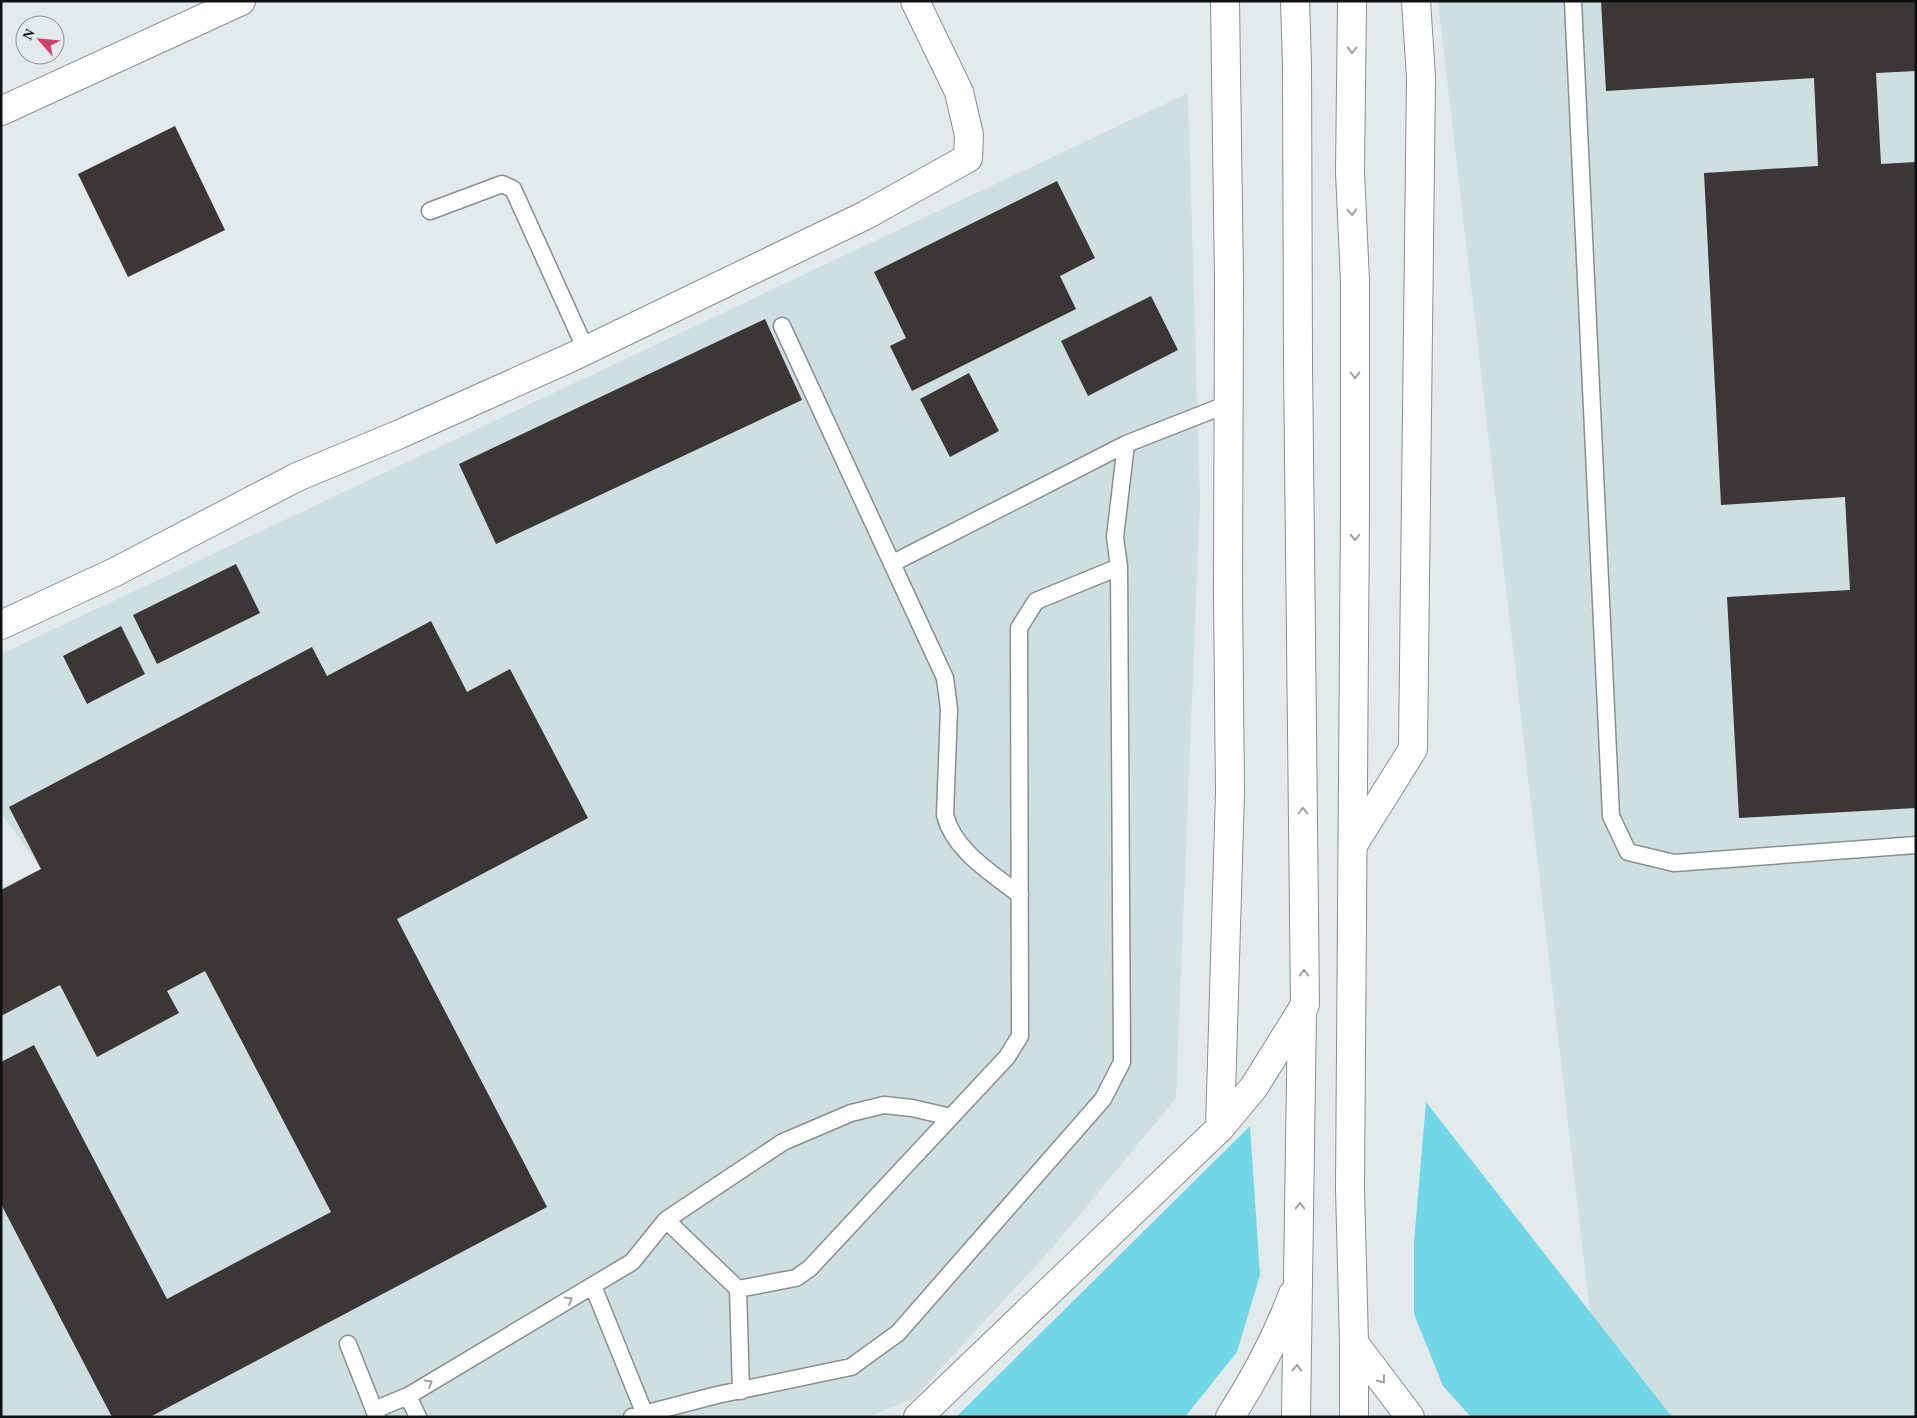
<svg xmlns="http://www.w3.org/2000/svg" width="1917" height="1418" font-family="Georgia,serif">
	<rect width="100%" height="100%" fill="#e3eaeb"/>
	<path fill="#cedfe1" d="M1438,1H1916V1417H1602Z
		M1188,93L1200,501L1176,1098L1053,1247L914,1398L868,1417H1V888L41,869L1,813V654Z"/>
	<path fill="#71d7e6" d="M1426,1102L1672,1417H1471L1443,1386L1414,1314V1242Z
		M1250,1126L1260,1275L1237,1352L1185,1417H956Z"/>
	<path fill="#3c3637" d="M1601,1H1916V71L1876,73L1881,164L1916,162V808L1739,818L1727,597L1850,590L1845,497L1721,505L1704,173L1818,166L1814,78L1606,91Z
		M175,126L225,230L128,277L78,174Z
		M1057,181L1095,258L1060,276L1076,309L912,391L890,346L906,338L874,272Z
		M1151,296L1178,350L1088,396L1061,341Z
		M765,319L802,400L496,544L459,464Z
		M969,373L999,431L950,457L920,399Z
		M236,564L260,613L157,664L133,615Z
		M431,621L467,692L510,669L588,818L397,919L547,1207L150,1417H112L1,1204V1062L34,1045L167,1299L331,1212L205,971L167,991L179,1013L97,1057L60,985L1,1016V890L41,869L9,807L312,647L327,676Z
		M121,626L145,674L87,704L63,656Z"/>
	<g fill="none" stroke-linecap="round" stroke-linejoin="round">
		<g stroke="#898f90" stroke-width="19">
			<path id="service" d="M1573,1L1611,816L1628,852L1674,863L1916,845
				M430,211L502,184L513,189L586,350
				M782,326L945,678L949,709L945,815C954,851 993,874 1020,895
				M893,563L1126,444L1228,404
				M666,1220L738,1289
				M593,1286L646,1417
				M348,1344L377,1417
				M741,1391L738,1289L796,1278L810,1268L1007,1057L1020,1036L1019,628L1036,601L1119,567
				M374,1410L408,1396
				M418,1417L408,1396L632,1262L666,1220L783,1142L851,1113L884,1105L912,1108L951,1117
				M632,1417L717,1395L851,1367L898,1333L1103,1099L1122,1062L1119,567L1115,537L1126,444"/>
		</g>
		<g stroke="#898f90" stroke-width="30">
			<path id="minor" d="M1,111L241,1
				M1,625L115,572L297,477L400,434L572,357L866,215L968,158L969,135L959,92L915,1"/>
		</g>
		<g stroke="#898f90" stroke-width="30">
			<path id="tertiary" d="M1353,845L1413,749L1421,77L1416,1
				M1220,1128L1230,792L1228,593L1229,280L1225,1
				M918,1417L1220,1128L1254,1087L1302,1010"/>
		</g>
		<g stroke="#898f90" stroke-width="30">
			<path id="primary" d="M1295,1L1297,64L1298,363L1305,1005L1302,1010L1296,1417
				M1352,1L1350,172L1355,281V508L1350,1188L1354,1343V1417
				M1354,1343L1410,1417
				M1230,1417C1255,1378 1277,1337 1293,1294"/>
		</g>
		<use href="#service" stroke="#fff" stroke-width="16"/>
		<use href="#minor" stroke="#fff" stroke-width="28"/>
		<use href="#tertiary" stroke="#fff" stroke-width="28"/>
		<use href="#primary" stroke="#fff" stroke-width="28"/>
	</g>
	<defs><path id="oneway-chevron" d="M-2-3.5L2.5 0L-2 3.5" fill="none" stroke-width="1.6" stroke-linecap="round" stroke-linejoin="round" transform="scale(1.25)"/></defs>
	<g stroke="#9fa0a0">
		<use href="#oneway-chevron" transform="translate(1352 50) rotate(91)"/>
		<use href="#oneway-chevron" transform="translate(1352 212) rotate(87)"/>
		<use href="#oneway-chevron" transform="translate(1355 375) rotate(90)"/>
		<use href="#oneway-chevron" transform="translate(1355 537) rotate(90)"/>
		<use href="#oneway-chevron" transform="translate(1303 811) rotate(-90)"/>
		<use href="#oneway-chevron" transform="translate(1304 973) rotate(-90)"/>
		<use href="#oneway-chevron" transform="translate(1300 1206) rotate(-89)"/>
		<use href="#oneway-chevron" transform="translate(569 1300) rotate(-31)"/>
		<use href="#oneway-chevron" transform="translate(1297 1368) rotate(-89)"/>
		<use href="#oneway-chevron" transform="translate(1382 1380) rotate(53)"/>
		<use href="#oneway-chevron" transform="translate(429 1383) rotate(-31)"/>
	</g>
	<rect width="1917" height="1418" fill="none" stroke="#0e1111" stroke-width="5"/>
	<g transform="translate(40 40) rotate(297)"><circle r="24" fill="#e3eaeb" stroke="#8e9394"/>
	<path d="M0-4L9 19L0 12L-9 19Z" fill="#ce416d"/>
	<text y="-8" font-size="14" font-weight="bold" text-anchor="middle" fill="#0e1111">N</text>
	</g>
</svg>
